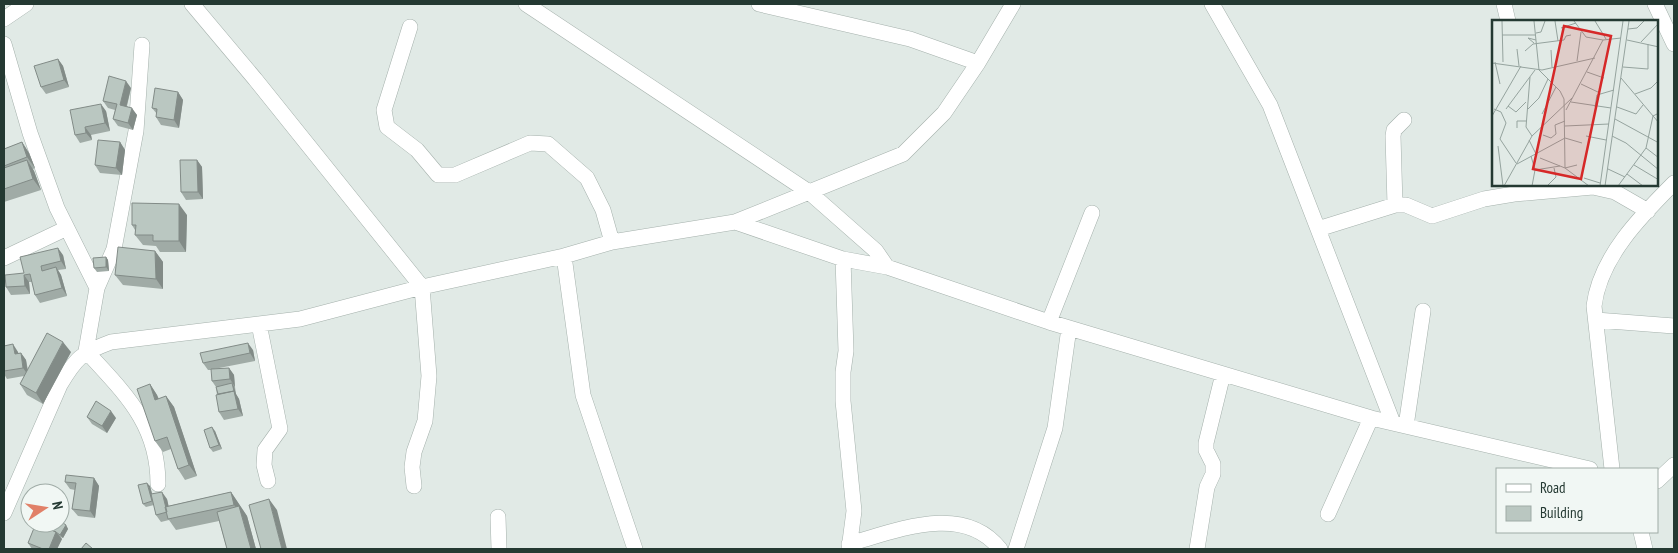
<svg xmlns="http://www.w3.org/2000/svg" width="1678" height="553" font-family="'PT Sans Narrow',sans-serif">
	<rect width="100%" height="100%" fill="#e1eae6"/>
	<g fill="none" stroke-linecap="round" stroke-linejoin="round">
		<g stroke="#a5b1ac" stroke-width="16">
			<path id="minor" d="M192,4L255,79L422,287L429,376L425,421L414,452L412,467L414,486
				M526,4L809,192L876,251L887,267
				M759,4L910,39L978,63
				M1212,4L1270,105L1393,423
				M1504,4L1508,21
				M1655,4L1674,44
				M4,19L26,4
				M410,27L384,110L387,127L417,150L438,175H455L530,143L548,144L587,178L603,210L612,242
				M4,44L30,133L57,208L97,288
				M142,45L136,131L114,249L97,288L86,351C124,393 158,423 158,484
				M1395,205L1393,136L1394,130L1404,120
				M735,222L843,259L887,267L1049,322L1371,418L1590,469
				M1318,229L1395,205H1406L1432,216L1484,199L1514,194L1593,187L1615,192L1648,211
				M564,256L583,395L635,549
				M4,258L67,228
				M843,259L846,351L843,372V401L854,511L849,549
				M1596,320L1674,326
				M1049,322L1092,213
				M259,324L280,429L265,450L264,465L268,481
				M1406,426L1423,311
				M1612,469L1594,306C1600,257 1641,216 1674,183
				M1657,481L1674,465
				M4,513L60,385C76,358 81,353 111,342L300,319L422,287L564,256L612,242L735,222L903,154L944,113L978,63L1013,4
				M1328,514L1371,418
				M498,517L499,549
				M1641,532L1645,549
				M849,544C896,531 963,502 1000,549
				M1016,549L1055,428L1069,328
				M1197,549L1207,487L1213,474V464L1206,450V443L1223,374"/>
		</g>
		<use href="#minor" stroke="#fff" stroke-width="15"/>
	</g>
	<path fill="#a0aba6" d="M58,59L63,66L69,87L46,94L41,87Z
		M131,88L127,106L137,115L133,130L118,126L113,119L115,110L108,108L103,101Z
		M178,92L183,100L179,128L161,125L156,117L157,114L152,108Z
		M106,111L110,131L91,135L92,140L80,143L75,135Z
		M22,142L29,153L35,168L33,169L34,171L41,190L4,202V149Z
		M120,142L125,150L122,175L100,173L95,165Z
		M197,160L202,167L203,199L186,200L181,192Z
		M187,215L186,252H160L156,246L143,245L135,235V230L132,225Z
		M155,251L163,262V289L123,285L115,275Z
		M63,255L66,269L58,270L61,275L67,296L40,303L35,295L32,282H29L30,294L11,295L6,287L24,273Z
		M106,257L108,260L109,271L97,272L94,268Z
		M4,346L18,352V353H21L26,360L28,370L71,352L43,404L27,395L20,384L24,376L7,379L4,374Z
		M253,350L255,361L214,369L229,368L234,375L235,387L236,394L239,399L243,416L224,420L219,412L216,387L212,381V370H208L203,363Z
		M150,384L157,395L159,399L166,396L174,407L197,476L185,480L178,469L171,449L163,452L155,441Z
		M87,417L116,418L107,433L92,424Z
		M215,431L222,449L213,452L210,448Z
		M94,478L99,486L95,518L78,516L72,509L75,490L70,489L65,482Z
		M150,486L152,494L167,499L168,506L231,492L247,516L256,549H227L219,521L176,530L169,520L161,522L156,515L154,505L146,507L143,504Z
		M66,525L68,529L63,538L60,537L62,539L57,549H32L28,543L50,529Z"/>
	<path fill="#828b87" d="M58,59L63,66L69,87L64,80Z
		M126,81L131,88L125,112L120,105Z
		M178,92L183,100L179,128L174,120Z
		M101,104L106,111L110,131L105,123Z
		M132,108L137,115L133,130L128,123Z
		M85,127L91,135L92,140L86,133Z
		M22,142L29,153L35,168L27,157Z
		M120,142L125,150L122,175L116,168Z
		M27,160L34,171L41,190L33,179Z
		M197,160L202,167L203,199L198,192Z
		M179,204L187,215L186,252L179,241Z
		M58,248L63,255L66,269L61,261Z
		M155,251L163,262V289L156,279Z
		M106,257L108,260L109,271L106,267Z
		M56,267L61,275L67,296L62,288Z
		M24,275L29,282L30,294L25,286Z
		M63,342L71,352L43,404L36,393Z
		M248,343L253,350L255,361L250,353Z
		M13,344L18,352L20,361L15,354Z
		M21,353L26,360L28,375L23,368Z
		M229,368L234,375L235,387L230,379Z
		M232,383L234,387L236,394L239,399L243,416L238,409Z
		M150,384L157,395L163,411L155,400Z
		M166,396L174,407L197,476L189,465Z
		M111,411L116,418L107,433L102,426Z
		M212,427L215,431L222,449L219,445Z
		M94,478L99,486L95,518L90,511Z
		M147,483L150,486L155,505L152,501Z
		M162,492L167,499L172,520L167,512Z
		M231,492L247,516L256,549H251L242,516L234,505Z
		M269,499L277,510L287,549H282Z
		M66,525L68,529L63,538L60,535Z
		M56,532L62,539L57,549H49Z"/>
	<path fill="#bac7c1" stroke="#828b87" d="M58,59L64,80L41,87L34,66Z
		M109,76L126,81L120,105L132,108L128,123L113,119L117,104L103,101Z
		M155,88L178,92L174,120L156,117L157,109L152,108Z
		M101,104L105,123L85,127L86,133L75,135L70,110Z
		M98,140L120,142L116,168L95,165Z
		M22,142L27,157L4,166V149Z
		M27,160L33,179L4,189V168Z
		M180,160H197L198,192H181Z
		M132,203L179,204V241H153V235H135L136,225H132Z
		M118,247L155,251L156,279L115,275Z
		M58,248L61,261L41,266L42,271L56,267L62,288L35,295L30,274L24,275L25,286L6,287L5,275L24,273L20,257Z
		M106,257V267L94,268L93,258Z
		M47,333L63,342L36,393L20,384Z
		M248,343L250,353L203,363L200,353Z
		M13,344L15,354L21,353L23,368L4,371V346Z
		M229,368L230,379L212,381L211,369Z
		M232,383L234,391L218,394L216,387Z
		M150,384L155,400L166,396L189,465L178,469L167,437L155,441L137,389Z
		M234,391L238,409L219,412L216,395Z
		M96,401L111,411L102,426L87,417Z
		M212,427L219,445L210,448L204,430Z
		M66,475L94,478L90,511L72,509L76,483L65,482Z
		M147,483L152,501L143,504L138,485Z
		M162,492L167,512L156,515L151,494Z
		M231,492L234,505L168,519L165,507Z
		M269,499L282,549H261L249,505Z
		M239,506L251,549H227L217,512Z
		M60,521L66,525L60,535L56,532L50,529L53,523H60Z
		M36,523L56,532L49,549H43L28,543Z
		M86,543L93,549H81Z"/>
	<g transform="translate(1492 20)">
		<rect width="166" height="166" fill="#e1eae6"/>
		<path fill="none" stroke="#95a39e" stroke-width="1" d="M10,1L11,42M42,1L47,50L68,71L72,79L73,148L97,166M63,1L66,21M82,1L94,17L111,20M103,1L114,19M69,8L84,3M136,9L145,8L152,1M44,13L49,12L53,1M10,15H44M135,20L167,27M149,22L167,3M42,23L36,18L44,20M25,29L27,46M59,30L60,47M33,31L41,24L72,20L74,16L79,15M85,41L89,12M3,42L8,64M0,43L50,50L103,38M131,47L156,49V24M95,52L112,58M38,57L34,107L40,116M129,58L167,103M89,64L108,73M143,74L159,68L165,62M79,82L119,88M16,86L24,92L34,82M103,87L105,75L122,70M125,87L144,94L151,85M2,89L9,92L14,103L8,119L24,143M14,89L43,50M36,89L47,78L56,59M74,90L111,20L129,18M50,94L64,67M0,96L29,46M123,99L167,123M73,106L117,104M25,108V101H35M51,115L59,118L64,114L63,105L73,101M94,116L114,120M120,116L134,123L167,150M37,120L44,134M6,126L11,166M154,128L167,138M39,136L43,150L40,166M48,138L73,148L85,145M25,144L73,118L90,123M142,145L167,160M116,149L133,157M43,150L68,146M135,154L151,166M92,158L108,163M12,166L40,116L80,78M55,166L64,157L62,148M108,166L131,1M113,166L137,1M126,166L154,128L161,96L167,93"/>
		<path fill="#d62828" fill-opacity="0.15" stroke="#d62828" stroke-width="2.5" d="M72,6L119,16L89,159L41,149Z"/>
		<rect width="166" height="166" fill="none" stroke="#243932" stroke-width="2.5"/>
	</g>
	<rect width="1678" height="553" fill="none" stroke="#243932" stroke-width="10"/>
	<rect x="1496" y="468" width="162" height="65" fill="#f1f7f4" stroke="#9faba6"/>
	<rect x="1506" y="484" width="25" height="8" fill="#ffffff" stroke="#9faba6"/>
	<text x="1540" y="493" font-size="15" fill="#243932">Road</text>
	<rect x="1506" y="506" width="25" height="15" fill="#bac7c1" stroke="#9faba6"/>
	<text x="1540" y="518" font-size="15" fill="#243932">Building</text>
	<g transform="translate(45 508) rotate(78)"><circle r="24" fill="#f1f7f4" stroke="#9faba6"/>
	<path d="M0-4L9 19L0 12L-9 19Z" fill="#e18068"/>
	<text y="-8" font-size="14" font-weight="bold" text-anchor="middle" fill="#243932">N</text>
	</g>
</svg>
